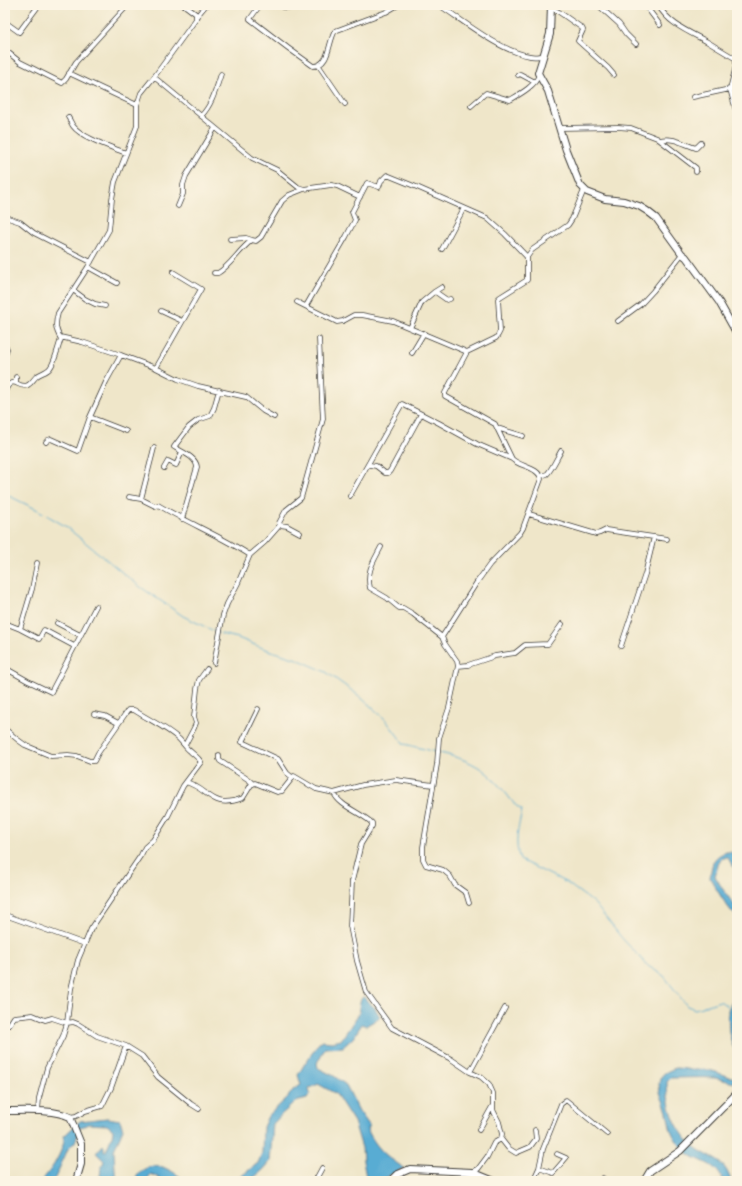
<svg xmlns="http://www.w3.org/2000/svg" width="742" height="1186" font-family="'Gentium Book Plus',serif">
	<rect width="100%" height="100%" fill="#fcf5e5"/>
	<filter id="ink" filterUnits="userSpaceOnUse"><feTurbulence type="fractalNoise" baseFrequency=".025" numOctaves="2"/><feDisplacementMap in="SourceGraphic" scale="8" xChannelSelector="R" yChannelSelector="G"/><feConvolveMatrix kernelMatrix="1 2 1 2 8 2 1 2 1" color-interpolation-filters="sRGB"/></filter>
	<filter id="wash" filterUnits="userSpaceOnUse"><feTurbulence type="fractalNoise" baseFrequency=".012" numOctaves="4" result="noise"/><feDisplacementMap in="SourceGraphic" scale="16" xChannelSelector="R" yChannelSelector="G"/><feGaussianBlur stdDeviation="0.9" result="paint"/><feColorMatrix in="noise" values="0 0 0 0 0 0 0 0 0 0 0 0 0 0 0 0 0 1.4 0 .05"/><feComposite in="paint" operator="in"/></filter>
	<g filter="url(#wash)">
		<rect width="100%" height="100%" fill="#efe6c9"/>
		<path fill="#58acd3" stroke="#3a6478" d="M727,852H731L735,856V859L737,860V869C731,867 731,861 727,857L721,859L719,862L715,876L722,888L737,909V917C727,908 717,890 710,878C712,865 712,856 727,852Z
			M737,992V1003L735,1008L733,1020L737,1041V1055L732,1044L729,1033L728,1010Z
			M364,996L367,1001L375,1008L380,1017C376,1021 371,1022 366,1026L362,1024L353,1038L343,1047L325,1048L317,1063L318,1068L334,1076L346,1085L359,1111L369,1125L367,1129C377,1149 386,1156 404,1168L385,1178L383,1181H363L366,1177L363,1161L362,1148L354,1122L336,1094L318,1084L309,1089L310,1094L307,1099L295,1102L281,1115L273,1124L270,1162L263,1170L250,1181H228L240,1177L258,1163L262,1153L263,1127L268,1116L288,1097L293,1090L301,1085L298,1075L304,1065L319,1043L322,1041L332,1042L341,1040L360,1012C359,1005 359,1000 364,996Z
			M675,1068C682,1068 689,1070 697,1070C700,1070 703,1069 706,1070C717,1070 727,1079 737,1077V1083C730,1083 723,1079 715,1078C700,1077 686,1078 671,1078L667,1082C667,1107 676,1132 696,1148C712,1160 724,1158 731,1181H723C716,1161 698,1163 685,1151C679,1145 672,1135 670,1127C668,1120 668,1113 665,1106C662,1097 657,1089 660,1079C663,1072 669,1071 675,1068Z
			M107,1118L120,1120L123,1129L114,1150L115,1170L118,1181H102L100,1177L101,1168L104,1161L96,1153L103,1145L104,1147V1151H106L112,1136L113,1130L107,1125L88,1124L80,1128L75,1142L68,1149L55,1178L52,1181H41C50,1172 59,1158 63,1145C64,1142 64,1139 64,1136L80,1121Z
			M153,1166L163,1167L173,1172L182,1178L192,1179L195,1181H161L158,1177L151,1174L146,1181H134C140,1171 142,1169 153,1166Z"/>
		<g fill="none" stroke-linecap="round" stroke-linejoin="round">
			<path stroke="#58acd3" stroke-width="1" d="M5,494L38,510L65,526L139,586L183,616L218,633
				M221,634L238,638L265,649L297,659L326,672L358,695L385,719L404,744L436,752
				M440,753C457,757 474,762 488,774C493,778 498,785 503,790C509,796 514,806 522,810C518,829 514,842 520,860L567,883L594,903L621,937L648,966L664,976L687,1006L695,1009L720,1001L728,1007"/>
		</g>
	</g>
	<g filter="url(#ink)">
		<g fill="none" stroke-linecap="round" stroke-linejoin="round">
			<g stroke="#3c3a36" stroke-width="5.5">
				<path id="street" d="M260,5L250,19L288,48L313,66C330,66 328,42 335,31L386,12L398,5
					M280,5C285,9 290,8 296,5
					M439,5C465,22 500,51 530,56C534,57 539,56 543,56
					M598,5L619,24L626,34L636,44
					M645,5L660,25
					M658,5C669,24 687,31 706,41C716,47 726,53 736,59V66L730,89L737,114
					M551,8L559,12L582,28L583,30L578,41L608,68L614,75
					M197,16L206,5
					M5,22L19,32L39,5
					M5,50L20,62L62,83L66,79L76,62L128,5
					M319,66L345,104
					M69,73L137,105
					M518,75L520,74L535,82
					M154,77L252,158L277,170L298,187L304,189L331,185L337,186L360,197
					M693,97L730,89
					M471,106L486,93L510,100C520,94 535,86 539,75
					M201,116C212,105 216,89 221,74
					M68,117C70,120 71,123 73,126C82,138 111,147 126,153
					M559,128L618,127L631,128L657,138L696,168V172
					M660,140C674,137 683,144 696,148L701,143
					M178,206L183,194V185L186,176L215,128
					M5,217L20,222L34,233L91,262
					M230,239L246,238L252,240
					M442,249L464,208
					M88,267L117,283
					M214,273H218C231,265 239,250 252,240L256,241L261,237L282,201L289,195L304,189
					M73,290L85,299L95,304L105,306
					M434,292L437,293L447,300L450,299
					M297,302L337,322L343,321L354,315H362L393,321L467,352
					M306,306L346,237L355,220L352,212L367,183L379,187L381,181L387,175L419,188L487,218L505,234L527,257
					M161,311L182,321
					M618,321L641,304L653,291L682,254
					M410,328L422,302L434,292L442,287
					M60,337L82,342L121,355L156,368L178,379L198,386L246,397L263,411L274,417
					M5,346L6,347L7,349L5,355
					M412,353L424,333
					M156,368C171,342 186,315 201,289L173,272
					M16,383V377
					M5,391C14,373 18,390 28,385C32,383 34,378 37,376C41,373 47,372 50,368C55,362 58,347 61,339C55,329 55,324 58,313L88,267L109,230L112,199L115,182L137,126V105L141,93L154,77L196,19V14L184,5
					M90,417L126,431
					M497,428L523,436
					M46,442L48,440L51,439L78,451L90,417L106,382L121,355
					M370,465L376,466L385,473H388L390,471L421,414
					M164,468L168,461L176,465L182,452
					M541,476C541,476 547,474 547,474C551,471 558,456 561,451
					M350,496L402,404L439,423L477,444L512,459
					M129,497L141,499L155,506L158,505C188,523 221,536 250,555
					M141,499L154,448
					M529,514L596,534L600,533L606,530L667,539
					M182,519L197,467C196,457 182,452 174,447L189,427L198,420L210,416L214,408L219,390
					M280,525L279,523L286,510L301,498L323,419L319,339
					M381,547C374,561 366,571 370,588L387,598L399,608H403L413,614L442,637L445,644L457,661L458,666L449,708L439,738L437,764L423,847V859L426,865L443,870L450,876L455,885L466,893L469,903
					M5,623L20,629L39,639L44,630L74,646
					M57,623L80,635
					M20,629L32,589L37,563
					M442,637L477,582L490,564L520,533L523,528L541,479C539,467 520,467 512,459L495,424L445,396V393L467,352L496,338L498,335L500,331L498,299L500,297L527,280V257L532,250L568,225L572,219L584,190
					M621,646L645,574L654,537
					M214,663L223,615L227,604L238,583L250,555L265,542L280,525L287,526L300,533
					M458,666L468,665L495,656L515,653L525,645L548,644L562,624
					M5,668L28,681L51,692L96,606
					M258,709L242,742L278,759L287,773L293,778
					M94,714L105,716L118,723
					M5,729L18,740L25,745L51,756L68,755L77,756L90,761H94L98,753L128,710H134C149,720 166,727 179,739C183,743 186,748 190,751C194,755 198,757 201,762L186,782
					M185,745L194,728L196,723L194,717L197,689L199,680L207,669
					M219,755V759L220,761L249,780L253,784
					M334,793C339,806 362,813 372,823V826L361,844L352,881L350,926L357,961L366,992L392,1028L451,1059L470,1072L481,1077L489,1084L493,1093V1110L499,1122L502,1134L501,1139L494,1143L487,1157L478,1169L472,1172
					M5,915L85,944
					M9,1025L14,1017L33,1015L45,1020L52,1018L67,1023L73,1022L78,1024L97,1036L126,1046L142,1056L158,1077L191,1104L199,1109
					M470,1072L505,1008
					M38,1111L39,1098L47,1068L63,1036L67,1023L71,989L78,960L91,929L141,855L145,847L153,840L168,816L183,786L186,782C211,790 211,810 243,798L251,785L255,783L277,792L282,791L294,776L316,789L334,793L363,785L396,780L433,785
					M70,1117L76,1116L85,1111L102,1106L111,1088L126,1046
					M479,1130L493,1105
					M501,1139L508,1148L516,1153L530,1147L536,1139L535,1130
					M539,1168L543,1149L561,1104L566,1100L607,1134
					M315,1181L322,1168
					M533,1181L539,1168L553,1173L566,1158L557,1154
					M602,1181L603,1178"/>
			</g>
			<g stroke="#3c3a36" stroke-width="8">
				<path id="secondary" d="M551,5L550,34L538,73L548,91L566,150L580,185L587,192L605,199L624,201L639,206L647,211L656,218L682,254L686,257L719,302L737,334
					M5,1111C23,1111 54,1109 70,1117L81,1144V1164L76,1181
					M390,1181L396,1175L410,1169L472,1172L494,1181
					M644,1181L650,1171L680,1151L737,1093"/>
			</g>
			<use href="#street" stroke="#fff" stroke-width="4"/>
			<use href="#secondary" stroke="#fff" stroke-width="6"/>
		</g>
	</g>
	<rect width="742" height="1186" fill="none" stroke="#fcf5e5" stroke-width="20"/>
</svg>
